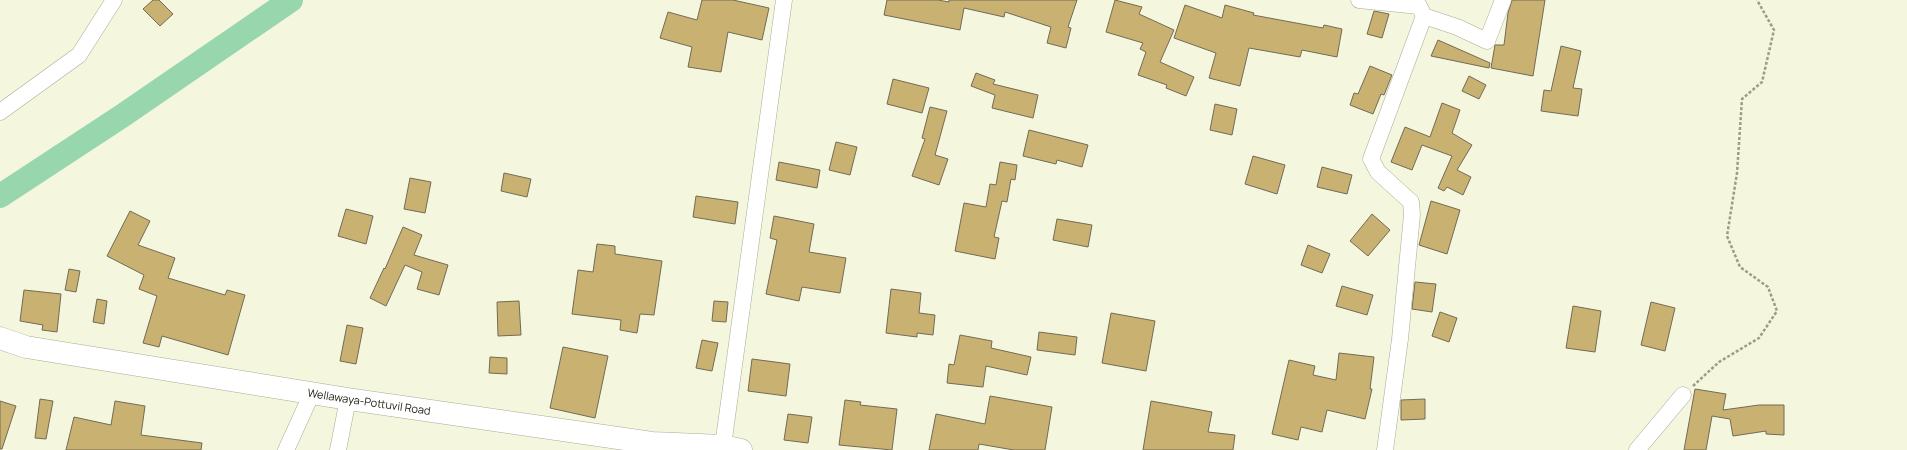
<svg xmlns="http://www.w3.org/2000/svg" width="1907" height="450" font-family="Manrope,sans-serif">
	<rect width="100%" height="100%" fill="#f4f6de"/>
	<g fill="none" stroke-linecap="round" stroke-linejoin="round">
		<path stroke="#98d6ad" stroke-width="24" d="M0,196L122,116L291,0"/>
	</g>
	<path fill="#c9b172" stroke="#726b56" d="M153,0H159L173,14L160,26L143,9Z
		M702,0H733L769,8L762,40L728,32L721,72L688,67L692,47L660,38L668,12L697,20Z
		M887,0H938L949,2V0H1077L1068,27L1071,28L1066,48L1047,43L1051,27L1005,12L1004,17L964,8L960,30L884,15Z
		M1115,0L1142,7L1139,14L1174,30L1160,62L1194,77L1186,96L1166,88L1167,85L1138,75L1146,52L1140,49L1143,43L1106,32Z
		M1512,0H1545L1533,76L1491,68L1495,45H1504L1508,13Z
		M1185,5L1222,18L1225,5L1254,13L1253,15L1323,28L1324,25L1342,29L1337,57L1302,50L1300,57L1249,48L1240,86L1209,78L1216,53L1174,38Z
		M1374,11L1389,14L1382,38L1367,34Z
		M1438,40L1490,63L1489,68L1431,56Z
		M1561,46L1581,51L1573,88L1582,89L1578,116L1541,111L1544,90L1551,91Z
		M1370,66L1392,75L1384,95L1381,94L1373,114L1350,105L1354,93L1358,94Z
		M976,73L995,80L993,84L1038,95L1033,118L992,108L995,95L971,86Z
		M1469,76L1486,85L1479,99L1462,91Z
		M893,79L929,88L922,113L887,104Z
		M1442,103L1460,110L1452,133L1472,145L1457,170L1471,177L1463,195L1447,187L1444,191L1438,188L1452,156L1422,145L1412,170L1391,162L1405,127L1430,137Z
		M1215,104L1237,109L1232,135L1210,130Z
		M930,107L947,111L935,155L948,159L939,185L912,176L925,139L922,138Z
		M1029,130L1088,145L1082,167L1057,160L1056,164L1023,156Z
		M836,142L857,147L850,175L829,170Z
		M1253,156L1285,165L1277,194L1245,184Z
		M779,162L820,170L817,188L776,180Z
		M1000,162L1017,165L1015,180L1011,179L1007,202L1002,201L994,237L999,238L995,259L955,251L964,203L986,207L990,184L996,185Z
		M1322,167L1352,175L1347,194L1317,187Z
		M504,173L531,179L527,197L501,191Z
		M410,178L431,182L425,213L404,209Z
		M696,196L738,202L735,224L693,217Z
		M1431,201L1460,210L1447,254L1419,245Z
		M346,209L373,216L366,244L338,236Z
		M130,211L150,221L138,245L175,258L168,278L225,295L227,290L245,295L228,355L162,336L159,347L143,343L157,296L139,289L144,275L107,256Z
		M1372,214L1390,230L1368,256L1350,241Z
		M774,216L814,224L809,252L846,258L840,293L802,287L799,301L766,294L777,240L770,238Z
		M1057,219L1092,225L1088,247L1053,240Z
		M403,227L422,235L414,255L448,265L439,295L417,289L422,272L405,265L386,306L370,298L384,268L385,269Z
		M597,244L615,246V254L662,261L654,315L640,314L637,333L620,330L621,320L572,314L578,270L593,272Z
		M1308,245L1330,254L1322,273L1301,265Z
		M69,269L80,271L76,292L65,290Z
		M1415,282L1436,284L1432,312L1412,309Z
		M1342,286L1373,295L1367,315L1336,306Z
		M891,289L921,293L919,313L935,315L933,335L917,333V337L886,333Z
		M24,290L61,294L57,332L42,330L43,325L20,321Z
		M97,299L107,301L104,324L93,322Z
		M519,301L521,335L498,336L497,302Z
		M714,301L728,302L726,322L712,321Z
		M1651,302L1675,308L1665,351L1641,345Z
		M1573,306L1601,311L1595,352L1566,348Z
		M1440,312L1457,318L1449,342L1432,336Z
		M1111,313L1155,321L1146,371L1102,363Z
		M347,325L363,328L356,364L340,361Z
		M1039,332L1077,337L1075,355L1037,350Z
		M960,335L992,341L991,348L1031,357L1027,375L986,366L983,387L947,383L949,364L954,365Z
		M702,340L718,343L712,371L696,368Z
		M563,347L608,356L595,418L550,408Z
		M1339,353L1374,357L1370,389H1372L1365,419L1327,410L1322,432L1301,427L1298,440L1272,434L1289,360L1315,366L1313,375L1336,380Z
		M490,357L507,358V374L489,373Z
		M752,359L790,364L786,396L748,391Z
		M1695,389L1726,394L1723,410L1759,405H1784V435L1766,434V431L1733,436L1730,419L1712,416L1706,450H1684Z
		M990,396L1052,407L1045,450H1014L979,444L978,450H929L936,414L985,424Z
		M40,399L53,401L46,439L35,438Z
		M1425,399V419L1401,420V400Z
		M845,400L861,402L860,405L897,409L892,450L839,445Z
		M0,401L16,406L2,449H0Z
		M115,401L145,406L141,435L202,443L201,450H66L74,417L111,425Z
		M1151,401L1212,412L1208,432L1235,435L1233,450H1143Z
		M788,414L812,417L808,443L784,440Z"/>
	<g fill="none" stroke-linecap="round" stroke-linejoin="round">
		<g stroke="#aaac95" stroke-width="17">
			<path id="minor" d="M1359,0L1419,6L1424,16L1371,159L1378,172L1411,202L1412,215L1400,339L1385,450
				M1424,16L1457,27L1487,41L1503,0
				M0,112L79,55L114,0
				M723,446L784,0
				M286,450L312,393
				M338,450L348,399
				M1637,450L1683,395"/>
		</g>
		<g stroke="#aaac95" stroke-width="23">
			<g id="highway">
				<path id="s1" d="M0,338L26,347L348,399L652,443L723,446L741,450"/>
			</g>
		</g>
		<path stroke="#9b9c8b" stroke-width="2.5" stroke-dasharray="3 2" stroke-linecap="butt" d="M1693,386L1719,362L1759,338L1777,311L1768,287L1740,267L1727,236L1737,173L1742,99L1762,82L1774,30L1757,0"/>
		<use href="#minor" stroke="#fff" stroke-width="16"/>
		<use href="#highway" stroke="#fff" stroke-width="22"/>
	</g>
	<g text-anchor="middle" stroke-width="3.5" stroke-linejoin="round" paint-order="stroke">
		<g font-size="11" fill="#24241b" stroke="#fff">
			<text dy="4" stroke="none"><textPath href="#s1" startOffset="375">Wellawaya-Pottuvil Road</textPath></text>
		</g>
	</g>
</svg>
